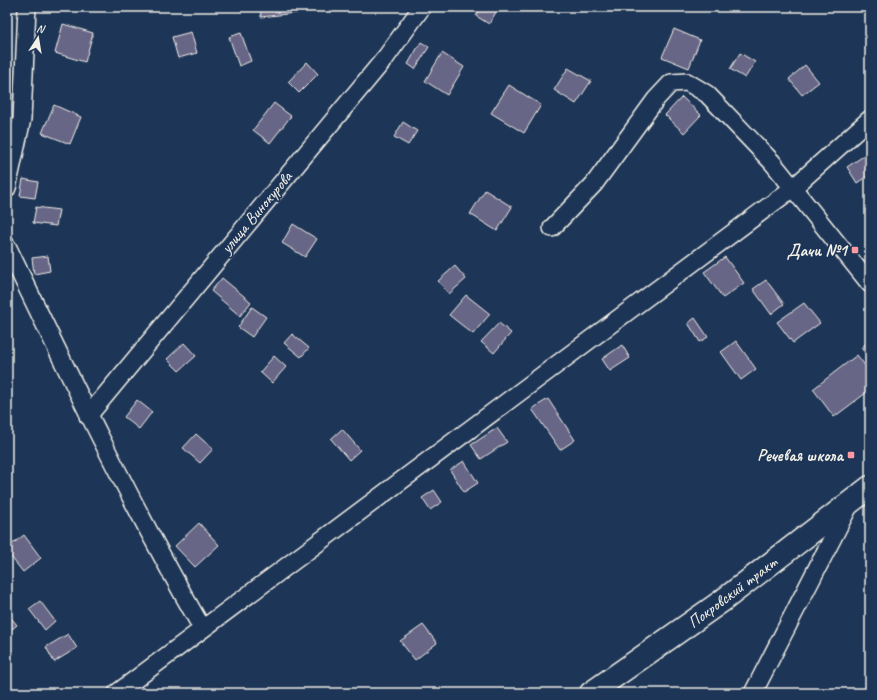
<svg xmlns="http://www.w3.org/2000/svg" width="877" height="700" font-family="Caveat,sans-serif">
	<rect width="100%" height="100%" fill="#1d3557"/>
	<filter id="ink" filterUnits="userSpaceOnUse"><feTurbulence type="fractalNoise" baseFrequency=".025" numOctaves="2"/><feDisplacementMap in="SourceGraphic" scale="8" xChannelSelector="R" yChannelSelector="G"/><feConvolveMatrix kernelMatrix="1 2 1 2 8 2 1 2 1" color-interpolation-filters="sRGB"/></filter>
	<g filter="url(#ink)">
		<path fill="#686687" stroke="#f4f1e8" d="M260,7H303L304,12L261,17Z
			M481,7H499L489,24L476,16Z
			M63,24L93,33L85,62L55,53Z
			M674,29L700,40L689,68L662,57Z
			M191,32L197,53L178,58L172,37Z
			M241,33L251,61L239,66L229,37Z
			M421,42L429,47L415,69L408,64Z
			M442,53L464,67L447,95L425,81Z
			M740,53L755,62L745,78L730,69Z
			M307,62L318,74L299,93L288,82Z
			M805,65L819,82L802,95L789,79Z
			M568,68L591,81L576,104L554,90Z
			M509,85L541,105L524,133L491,113Z
			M682,97L701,115L684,133L665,115Z
			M274,103L291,116L270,143L253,130Z
			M54,105L81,117L70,144L42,133Z
			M403,122L417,131L408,145L394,137Z
			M865,155L870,162V174L857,183L847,167Z
			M23,179L38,182L35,198L20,196Z
			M485,190L512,207L497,231L470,214Z
			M36,207L59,210L56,226L33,223Z
			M293,224L317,239L305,257L282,243Z
			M48,256L50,271L34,274L32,258Z
			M725,257L744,283L723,298L704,272Z
			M455,266L466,279L449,294L438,281Z
			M222,278L251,302L240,316L211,291Z
			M766,280L784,304L771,314L753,289Z
			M466,295L490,314L473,334L449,315Z
			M804,303L820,323L793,343L777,322Z
			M252,307L266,317L252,337L238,327Z
			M695,318L708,337L700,342L688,323Z
			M499,323L511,333L494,353L481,342Z
			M292,334L309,348L301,357L284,343Z
			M870,340V358L861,348Z
			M736,341L756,369L741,380L721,352Z
			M184,343L196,356L179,371L167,359Z
			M622,345L630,358L610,371L602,359Z
			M857,355L870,372V390L834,417L813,389Z
			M274,356L286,367L272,383L260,372Z
			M548,399L575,440L560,450L532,409Z
			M137,400L152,412L139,429L124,417Z
			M497,428L507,442L481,459L471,445Z
			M342,429L360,450L349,460L331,439Z
			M196,434L213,449L200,463L183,448Z
			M464,461L478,483L464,492L450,470Z
			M434,490L442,502L430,510L422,498Z
			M199,523L219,545L195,567L175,546Z
			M24,535L41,558L23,572L7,552V548Z
			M40,601L55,621L45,630L29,609Z
			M7,613L17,625L7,633Z
			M423,625L437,643L415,660L400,641Z
			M68,634L77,648L54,662L46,647Z"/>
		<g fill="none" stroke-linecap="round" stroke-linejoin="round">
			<g stroke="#f4f1e8" stroke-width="20">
				<path id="street" d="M7,188L22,119L27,7
					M552,228L594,184L656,99L671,83L687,82L707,94L772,162L870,284
					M7,246C69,375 131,504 202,628
					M88,416L386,57L422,7
					M117,693L793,188L870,119
					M753,693L850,504"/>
			</g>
			<g stroke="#f4f1e8" stroke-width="25">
				<path id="secondary" d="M591,693L722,601L870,487"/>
			</g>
			<use href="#street" stroke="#1d3557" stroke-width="17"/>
			<use href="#secondary" stroke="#1d3557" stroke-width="22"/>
		</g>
	</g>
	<g fill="#ff9aa2" stroke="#1d3557" stroke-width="1.5">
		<rect x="851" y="246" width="8" height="8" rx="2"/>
		<rect x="847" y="451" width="8" height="8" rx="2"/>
	</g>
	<g text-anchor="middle" stroke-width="3.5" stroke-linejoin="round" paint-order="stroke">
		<g font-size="17" fill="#f4f1e8" stroke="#1d3557">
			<text transform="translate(256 212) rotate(-50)" y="6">улица Винокурова</text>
			<text transform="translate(732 592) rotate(-37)" y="6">Покровский тракт</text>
		</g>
		<g font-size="17" font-weight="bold" fill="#f4f1e8" stroke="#1d3557" text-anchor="end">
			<text x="847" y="256">Дачи №1</text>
			<text x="843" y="461">Речевая школа</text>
		</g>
	</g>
	<rect width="877" height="700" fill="none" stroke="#1d3557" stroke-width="24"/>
	<rect x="12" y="12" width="853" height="676" fill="none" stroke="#f4f1e8" stroke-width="1.5" filter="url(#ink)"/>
	<g transform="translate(38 38) rotate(12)" stroke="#1d3557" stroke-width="3" paint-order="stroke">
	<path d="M0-3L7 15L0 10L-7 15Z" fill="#f4f1e8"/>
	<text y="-6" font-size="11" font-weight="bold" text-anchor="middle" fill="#f4f1e8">N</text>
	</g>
</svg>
